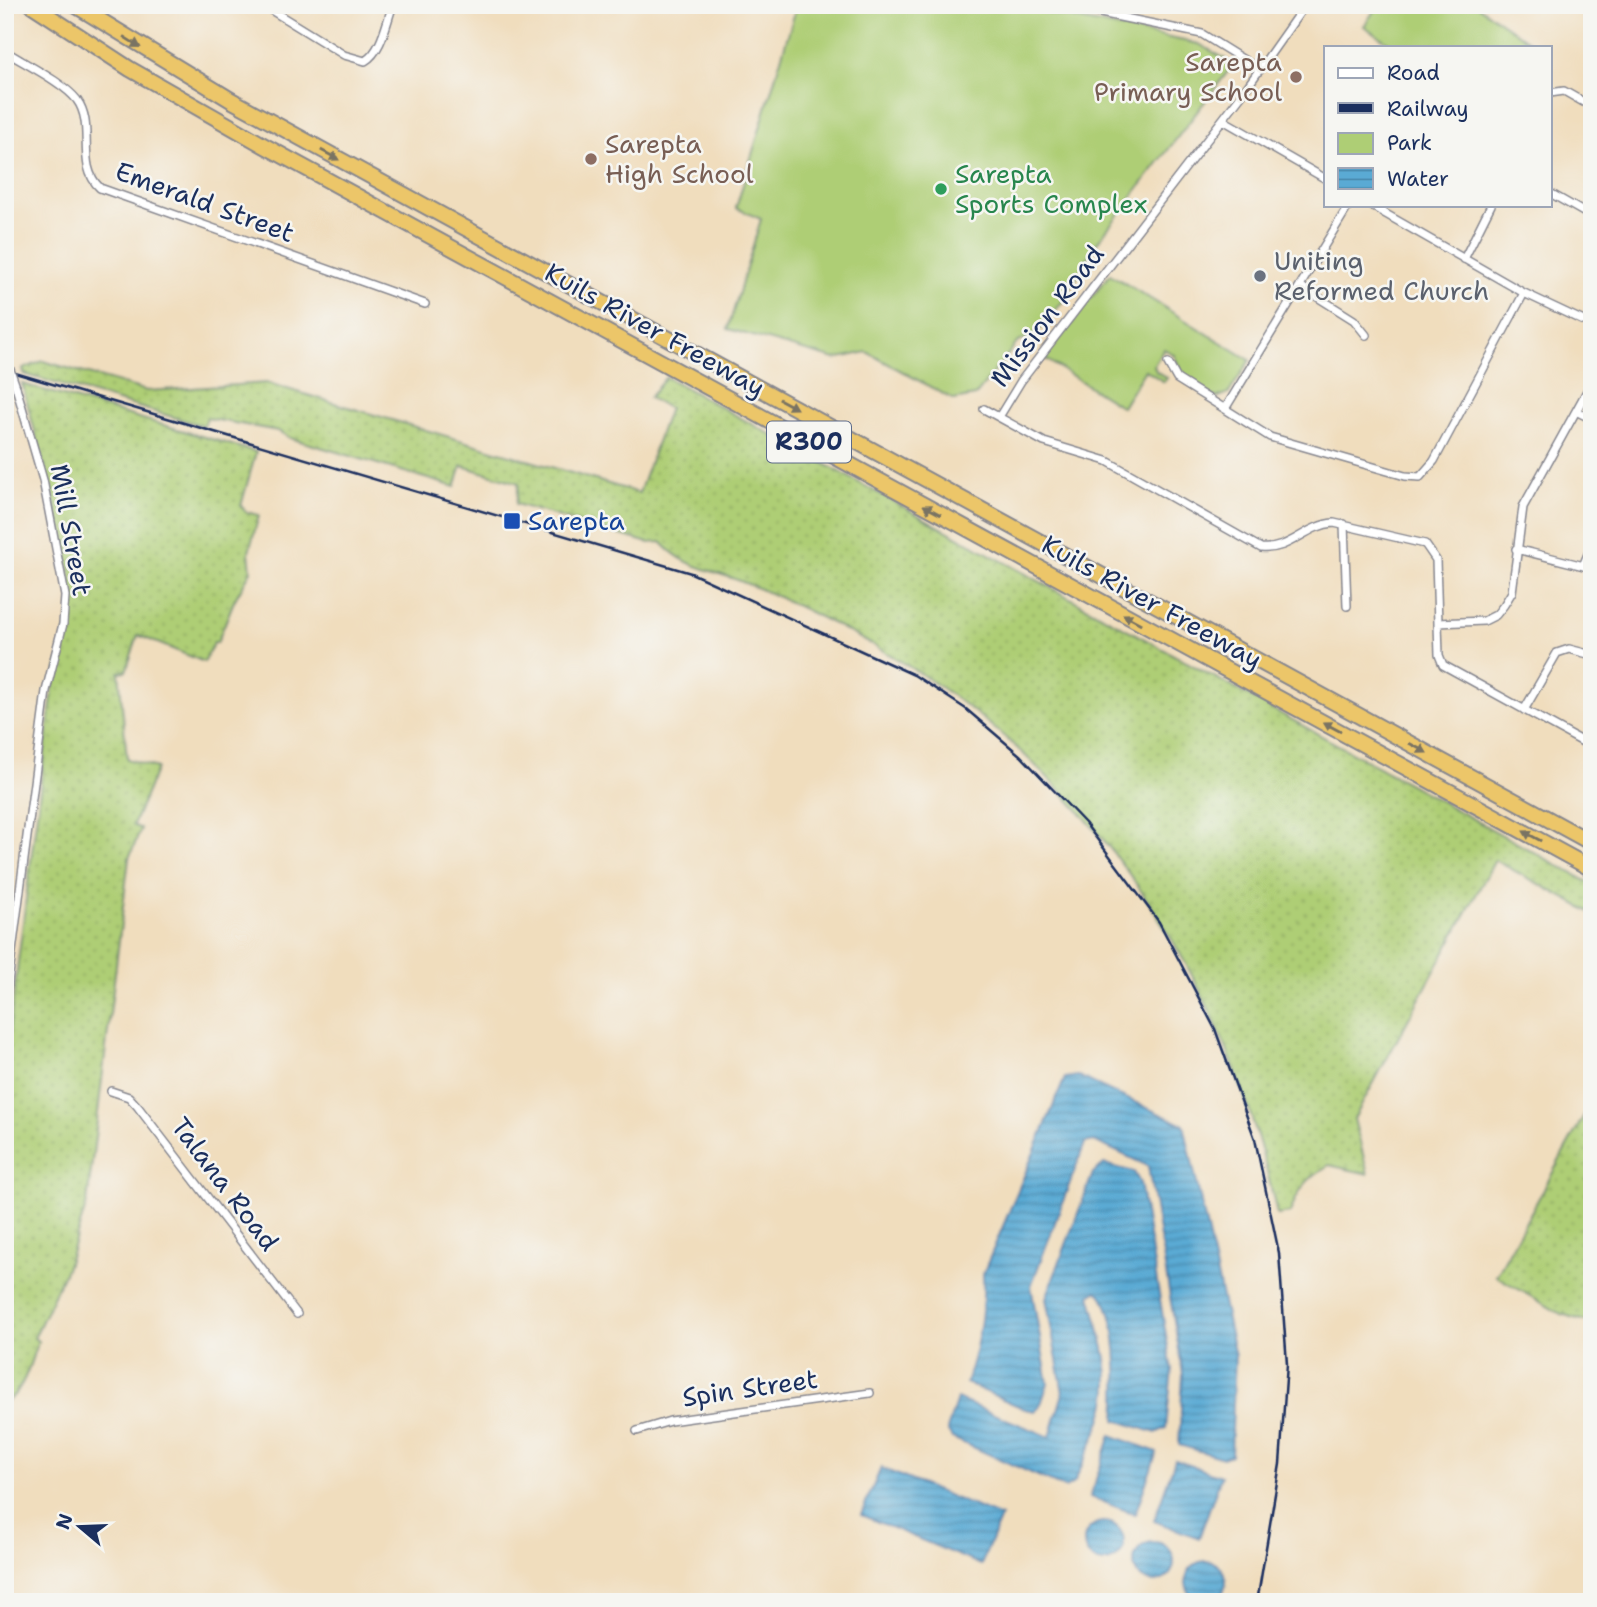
<svg xmlns="http://www.w3.org/2000/svg" width="1597" height="1607" font-family="'Shantell Sans',sans-serif">
	<defs>
		<pattern id="grass-dots" width="8" height="8" patternUnits="userSpaceOnUse" patternTransform="scale(1.75)"><rect width="8" height="8" fill="#aece75"/><path d="M2 2h.1M6 6h.1" fill="none" stroke="#95b168" stroke-width="1.8" stroke-linecap="round"/></pattern>
		<pattern id="water-rules" width="6" height="5" patternUnits="userSpaceOnUse" patternTransform="scale(1.75)"><rect width="6" height="5" fill="#5aaad4"/><path d="M0 2.5h6" fill="none" stroke="#4a8baf"/></pattern>
	</defs>
	<rect width="100%" height="100%" fill="#f6f6f2"/>
	<filter id="ink" filterUnits="userSpaceOnUse"><feTurbulence type="fractalNoise" baseFrequency=".0143" numOctaves="2"/><feDisplacementMap in="SourceGraphic" scale="14" xChannelSelector="R" yChannelSelector="G"/><feConvolveMatrix kernelMatrix="1 2 1 2 8 2 1 2 1" color-interpolation-filters="sRGB"/></filter>
	<filter id="wash" filterUnits="userSpaceOnUse"><feTurbulence type="fractalNoise" baseFrequency=".00686" numOctaves="4" result="noise"/><feDisplacementMap in="SourceGraphic" scale="28" xChannelSelector="R" yChannelSelector="G"/><feGaussianBlur stdDeviation="1.57" result="paint"/><feColorMatrix in="noise" values="0 0 0 0 0 0 0 0 0 0 0 0 0 0 0 0 0 1.4 0 .05"/><feComposite in="paint" operator="in"/></filter>
	<g filter="url(#wash)">
		<rect width="100%" height="100%" fill="#f0ddbd"/>
		<path fill="url(#grass-dots)" stroke="#647e6a" stroke-width="2" d="M43,361L147,391L267,383L639,493L669,408L649,398L666,377L1592,884V913L1495,860L1354,1119L1368,1174L1329,1165C1307,1178 1298,1190 1290,1213L1277,1215C1229,980 1090,767 878,648C835,624 787,599 740,581C709,569 685,568 661,542L648,543L516,504L519,483L462,466L455,487L290,438L278,431L207,418L204,426L24,374L23,369Z
			M22,384L256,452L241,506L246,512L259,515L249,552L251,571L234,601L217,643L214,642L204,662L138,635L126,671L119,672L127,759L157,768L133,825L141,829L129,858L87,1203L66,1269L34,1338L38,1341C31,1359 24,1393 5,1402V1087L9,1058L6,1055L53,688L72,607L70,572L55,505Z
			M1592,1101V1323L1561,1314L1496,1276Z"/>
		<path fill="#aece75" stroke="#647e6a" stroke-width="2" d="M797,5H1008L1199,44L1227,60L1229,70L1093,248L1064,300L1037,333L1017,343L975,396L954,400L867,352L835,359L728,329L761,219L736,208Z
			M1378,5H1476L1537,47H1395L1364,26Z
			M1110,274L1250,360L1229,393L1216,398L1185,380L1174,355L1164,349L1154,365L1156,371L1167,378L1164,382L1145,370L1122,407L1044,358Z"/>
		<path fill="url(#water-rules)" stroke="#3a6c99" stroke-width="2" d="M1078,1076L1184,1125L1235,1356L1231,1455L1223,1458L1179,1445L1183,1374L1148,1166L1094,1141L1085,1143L1031,1286L1048,1383L1040,1407L1035,1411L1025,1409L966,1383C978,1347 985,1312 983,1274L1065,1078Z
			M1104,1164L1134,1172L1140,1183L1172,1370L1166,1428L1156,1433L1116,1420C1118,1390 1121,1310 1097,1291L1090,1295C1098,1326 1112,1365 1107,1397C1102,1427 1086,1455 1074,1483L1065,1488L952,1438L947,1430L957,1399L1050,1437L1063,1393L1046,1298L1093,1173Z
			M1111,1435L1157,1452L1135,1514L1090,1497Z
			M1175,1460L1221,1476L1199,1538L1154,1521Z
			M881,1468L1001,1517L981,1565L861,1515Z
			M1084 1542a20 20 0 1 1 40 0a20 20 0 1 1-40 0Z
			M1134 1562a20 20 0 1 1 40 0a20 20 0 1 1-40 0Z
			M1186 1581a20 20 0 1 1 40 0a20 20 0 1 1-40 0Z"/>
	</g>
	<g filter="url(#ink)">
		<g fill="none" stroke-linecap="round" stroke-linejoin="round">
			<g stroke="#86868e" stroke-width="10">
				<path id="minor" d="M263,5L344,55L365,61C382,51 386,23 393,5
					M1062,5L1202,34L1260,70
					M5,51C25,64 63,82 77,100C96,126 75,165 100,188L425,304
					M1550,93L1564,91L1592,107
					M1223,120L1326,179
					M1550,193L1592,217
					M1370,205L1524,293L1592,325
					M1464,259L1491,205
					M1300,286L1354,320L1366,335
					M5,356L8,364
					M1168,363L1177,379L1270,437L1405,476L1420,477L1434,461L1524,293
					M984,409L1044,442L1107,461L1261,548C1290,551 1306,525 1334,523L1425,544L1436,560L1439,655L1443,665L1592,747
					M1225,409L1349,205
					M1576,411L1592,419
					M999,417L1021,381L1243,93L1305,5
					M1344,524L1347,606
					M1516,549L1592,568
					M1583,566L1592,545
					M1438,623L1484,621L1496,615L1504,605L1512,592L1523,507L1592,382
					M1524,710L1557,653L1569,649L1592,655
					M1584,743L1592,730
					M5,1005L46,691L63,624L65,596L43,480L16,387
					M111,1091L129,1097L138,1107L297,1314
					M637,1431L670,1421L870,1393"/>
			</g>
			<g stroke="#86868e" stroke-width="18">
				<path id="motorway" d="M32,5L130,69L265,146L1592,869
					M75,5L231,100L1592,843"/>
			</g>
			<use href="#minor" stroke="#fff" stroke-width="7"/>
			<use href="#motorway" stroke="#ecc669" stroke-width="14"/>
			<path stroke="#1b2f5e" stroke-width="2.5" d="M5,370L691,573L914,675L966,709L1021,756L1085,823L1159,922L1215,1029L1255,1139L1279,1253L1287,1364L1280,1464L1257,1602"/>
			<g stroke="#86868e" stroke-width="10" stroke-linecap="butt">
				<path id="minor-bridge" d="M8,364L16,387"/>
			</g>
			<use href="#minor-bridge" stroke="#fff" stroke-width="7"/>
		</g>
		<defs><path id="oneway-solid" d="M-6-.8H1V-3.2L6.5 0L1 3.2V.8H-6Z" transform="scale(1.75)"/></defs>
		<g fill="#797363">
			<use href="#oneway-solid" transform="translate(132 42) rotate(32)"/>
			<use href="#oneway-solid" transform="translate(330 155) rotate(29)"/>
			<use href="#oneway-solid" transform="translate(788 404) rotate(29)"/>
			<use href="#oneway-solid" transform="translate(932 510) rotate(-151)"/>
			<use href="#oneway-solid" transform="translate(1132 619) rotate(-151)"/>
			<use href="#oneway-solid" transform="translate(1332 727) rotate(-151)"/>
			<use href="#oneway-solid" transform="translate(1418 748) rotate(29)"/>
			<use href="#oneway-solid" transform="translate(1532 836) rotate(-151)"/>
		</g>
	</g>
	<g fill="#8d6e63" stroke="#f6f6f2" stroke-width="2.5">
		<circle cx="1296" cy="77" r="7"/>
		<circle cx="591" cy="159" r="7"/>
	</g>
	<circle fill="#2e9e5b" stroke="#f6f6f2" stroke-width="2.5" cx="941" cy="189" r="7"/>
	<circle fill="#6b7280" stroke="#f6f6f2" stroke-width="2.5" cx="1260" cy="276" r="7"/>
	<rect fill="#1a4fb4" stroke="#f6f6f2" stroke-width="2.5" x="503" y="512" width="18" height="18" rx="3.5"/>
	<g text-anchor="middle" stroke-width="5" stroke-linejoin="round" paint-order="stroke">
		<rect fill="#f6f6f2" stroke="#5d6b8a" stroke-width="2" x="767" y="421.5" width="84" height="41" rx="5"/>
		<g font-size="24" font-weight="bold" fill="#1b2f5e">
			<text x="809" y="450">R300</text>
		</g>
		<g font-size="26" fill="#785e54" stroke="#f6f6f2" text-anchor="end">
			<text x="1282" y="71">Sarepta<tspan x="1282" dy="30">Primary School</tspan></text>
			<text x="605" y="153" text-anchor="start">Sarepta<tspan x="605" dy="30">High School</tspan></text>
		</g>
		<g font-size="26" fill="#27864d" stroke="#f6f6f2" text-anchor="start">
			<text x="955" y="183">Sarepta<tspan x="955" dy="30">Sports Complex</tspan></text>
		</g>
		<g font-size="26" fill="#1b2f5e" stroke="#f6f6f2">
			<text transform="translate(205 202) rotate(20)" y="9">Emerald Street</text>
			<text transform="translate(1047 316) rotate(-53)" y="9">Mission Road</text>
			<text transform="translate(655 330) rotate(29)" y="9">Kuils River Freeway</text>
			<text transform="translate(71 530) rotate(80)" y="9">Mill Street</text>
			<text transform="translate(1152 602) rotate(29)" y="9">Kuils River Freeway</text>
			<text transform="translate(225 1184) rotate(53)" y="9">Talana Road</text>
			<text transform="translate(750 1388) rotate(-8)" y="9">Spin Street</text>
		</g>
		<g font-size="26" fill="#5b616d" stroke="#f6f6f2" text-anchor="start">
			<text x="1274" y="270">Uniting<tspan x="1274" dy="30">Reformed Church</tspan></text>
		</g>
		<g font-size="26" fill="#164399" stroke="#f6f6f2" text-anchor="start">
			<text x="528" y="530">Sarepta</text>
		</g>
	</g>
	<rect width="1597" height="1607" fill="none" stroke="#f6f6f2" stroke-width="28"/>
	<rect x="1324" y="46" width="228" height="161" fill="#f6f6f2" stroke="#9ea6b7" stroke-width="2"/>
	<rect x="1338" y="68" width="35" height="10" fill="#ffffff" stroke="#9ea6b7" stroke-width="2"/>
	<text x="1387" y="80" font-size="21" fill="#1b2f5e">Road</text>
	<rect x="1338" y="103" width="35" height="10" fill="#1b2f5e" stroke="#9ea6b7" stroke-width="2"/>
	<text x="1387" y="116" font-size="21" fill="#1b2f5e">Railway</text>
	<rect x="1338" y="133" width="35" height="21" fill="#aece75" stroke="#9ea6b7" stroke-width="2"/>
	<text x="1387" y="150" font-size="21" fill="#1b2f5e">Park</text>
	<rect x="1338" y="168" width="35" height="21" fill="url(#water-rules)" stroke="#9ea6b7" stroke-width="2"/>
	<text x="1387" y="186" font-size="21" fill="#1b2f5e">Water</text>
	<g transform="translate(80 1527) rotate(289)" stroke="#f6f6f2" stroke-width="5" paint-order="stroke">
	<path d="M0-5L12 26L0 18L-12 26Z" fill="#1b2f5e"/>
	<text y="-10" font-size="19" font-weight="bold" text-anchor="middle" fill="#1b2f5e">N</text>
	</g>
</svg>
